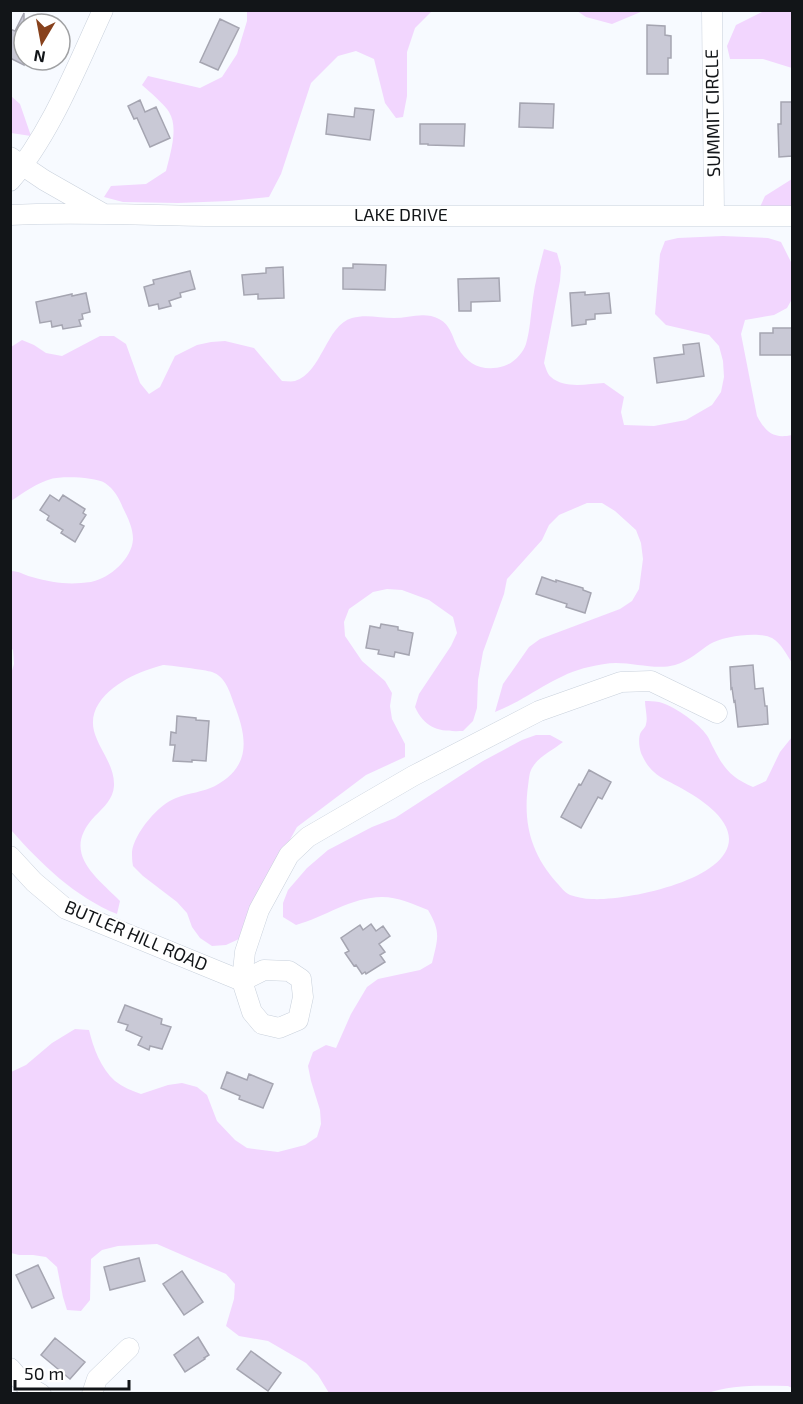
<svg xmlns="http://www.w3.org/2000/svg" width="803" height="1404" font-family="'Exo 2',sans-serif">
	<rect width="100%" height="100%" fill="#f7faff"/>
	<path fill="#f2d6fe" d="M247,11H432L415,28L407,52V96L403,117L396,118L385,103L374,59L356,51L338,56L311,83L281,174L269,197L229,201L178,203L123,202L104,197L111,186L146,184L166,171C170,154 179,128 169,112C166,106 149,91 142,85L148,76L200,88L222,77L237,54L247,21Z
		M577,11H643L612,24L586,17Z
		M768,11H792V68L763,59H730L727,46L736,25L762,12Z
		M11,96L20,104L31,136L11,133Z
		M792,179V207H760L765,196Z
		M723,236L768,238L781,242L792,264V299L787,308L774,315L745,320L741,334L757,416C766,433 774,439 792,435V663C787,655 781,643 772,638C760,631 722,636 710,644C699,651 689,661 675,665C657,670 635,663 616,663C608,663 598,665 589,667C555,674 527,700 495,712L503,684L529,647L540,639L620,609L632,601L639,589L643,559L641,543L636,530L615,511L602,503H587L559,515L549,525L542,540L507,579L504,594L483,652L478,680L477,708L473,721L463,731C440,732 425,729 415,707L419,694L451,646L457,633L453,617L429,600L402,590L387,589L373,592L349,609L344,622L345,636L362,661L385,681L392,693L390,706L392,719L405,744V757L366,775L297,827L256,901L248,928L239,939L226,945L212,946L200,938L192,927L187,913L177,902L143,876L133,866C132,861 132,856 132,852C134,833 159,804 176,798C189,793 203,792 215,786C252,766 247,737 234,704C230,692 225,676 212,672C206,670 168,665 163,665C158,666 154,668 150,669C125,677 86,699 94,731C99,750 115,765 114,786C113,799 104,807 95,816C61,852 94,875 120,901L117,914C75,897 41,864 11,830L10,677L14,664L13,650L11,648V571C19,571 24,575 32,577C53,583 69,585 91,582C110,578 132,559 133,539C133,528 128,518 123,508C119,498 114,489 105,483C95,477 62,476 51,479C37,483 23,493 11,501V347L22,340L34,345L46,353L62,356L100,336H114L126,344L140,383L149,394L160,387L175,356L197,345L211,342L225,341L254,348L282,381C286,381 291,382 295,381C322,373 326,325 352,318C366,314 380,318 394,318C408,318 425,311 439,319C451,325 452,337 458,348C468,366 485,372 504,366C514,363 523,353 526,344C530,331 531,312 533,298C535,282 540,265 544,249L557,253L561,267L560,281L544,363C546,368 547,374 551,377C564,389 587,384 604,383L624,397L621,412L624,425L654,426L686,420L712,405L721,392L724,377L723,361L719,346L709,335L666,325L655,314L660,254L665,241L678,238Z
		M645,701C649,701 654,701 659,702C672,705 697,722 705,733C709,737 711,744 714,749C724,769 732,778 753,787L766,781L780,752L792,737V1388L788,1386C761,1386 731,1384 706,1394L329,1393L318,1375L306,1363L268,1341L239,1336L226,1326L234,1299L235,1284L226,1274L157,1244L118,1246L102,1250L91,1259L90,1300L81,1311L67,1310L63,1297L57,1267L46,1257L33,1255H19L11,1253V1072L26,1065L52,1043L75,1029L89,1030C93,1047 101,1069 115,1081C123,1087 132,1091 141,1094L168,1085L182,1083L197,1087L207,1095L217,1121L235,1140L247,1148L278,1152L305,1145L317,1137L321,1124L320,1110L311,1081L308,1066L313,1052L326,1045L336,1048L351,1014L367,987L378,979L420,970L432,963C438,938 441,932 428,910C413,904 398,897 382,897C351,897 325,917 296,925L283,917V903L288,890L307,868L328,850L372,827L395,818L483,761L522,740L536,735H550L563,742C553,750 538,757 532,768C529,773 529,780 528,786C523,823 531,854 557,883C561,887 564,892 570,895C577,897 584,899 592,899C624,901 729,881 729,839C729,817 699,798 681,788C673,783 661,779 654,772C648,767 644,760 641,753C639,747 638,737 641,732C643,729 646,727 646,724C648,718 645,708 645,701Z"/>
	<path fill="#c9c9d6" stroke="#a5a5b1" stroke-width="1.5" d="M24,13V65L10,58V29L15,31Z
		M220,19L239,28L218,70L200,62Z
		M647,25L665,26V35L671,36V58H668V74H647Z
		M140,100L145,112L156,107L170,138L150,147L137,118L134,119L128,106Z
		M781,102H792V156L779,157L778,124H781Z
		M520,103L554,104L553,128L519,127Z
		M355,108L374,110L370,140L326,134L328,114L354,117Z
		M420,124H465L464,146L428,145V144H420Z
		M353,264L386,265L385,290L343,289V268H353Z
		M283,267L284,298L258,299V294L244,295L242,275L266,273V268Z
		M190,271L195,289L180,293L181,297L169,301L171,306L159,309L158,304L149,306L144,287L154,284L153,280Z
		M499,278L500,301L471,302V311H459L458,279Z
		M585,292V295L609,293L611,313L595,314V319L586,320V324L572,326L570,293Z
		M86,293L90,312L82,314L83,319L79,320L81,326L63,329L62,325L52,327L51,321L40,323L36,302L72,294V296Z
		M773,328H792V355H760V333H773Z
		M699,343L704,376L657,383L654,358L684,354L683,345Z
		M50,495L59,501L63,495L85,509L83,513L86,515L80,524L84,526L75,542L61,533L63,530L47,520L49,516L40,510Z
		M542,577L556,582V580L583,588V590L591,593L585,613L566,607L567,604L536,594Z
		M381,624L398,627V630L413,633L409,655L395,652L394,657L378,654L379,650L366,648L370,626L380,628Z
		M753,665L755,689L763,688L765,706H767L768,724L738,727L735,701L734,702L732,688L731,689L730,667Z
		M177,716L196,718V720L209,721L206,761L192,760V762L173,761L175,745H170L171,732L176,733Z
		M589,770L611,782L602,799L598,797L581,828L561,817L579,784L581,785Z
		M371,924L376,931L383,926L390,936L379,944L385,952L380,955L385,962L366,974L365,972L362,974L356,965L354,966L345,953L349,951L341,938L360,925L363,930Z
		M125,1005L162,1019L161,1024L171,1027L162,1049L150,1046L149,1050L138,1045L142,1037L126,1030L128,1025L118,1022Z
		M227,1072L247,1080L249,1074L273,1084L263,1108L239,1099L240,1096L221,1088Z
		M139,1258L145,1281L110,1290L104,1267Z
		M38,1265L54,1298L32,1308L16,1275Z
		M182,1271L203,1302L184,1315L163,1284Z
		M198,1337L209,1355L204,1358L205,1359L185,1372L174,1355Z
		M55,1338L85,1362L70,1379L41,1355Z
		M251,1351L281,1373L268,1391L237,1369Z"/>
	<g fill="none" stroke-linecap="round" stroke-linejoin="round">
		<g stroke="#c9d1dc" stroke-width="21">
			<path id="minor" d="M712,10L714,215
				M10,157L44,180L102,213
				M10,181C50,135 77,66 103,10
				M10,215C80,211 150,216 220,216C411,215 602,215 792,216
				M10,856L34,882L66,909L242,981L245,952L259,910L289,855L308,837L413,776L539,711L621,682L651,681L717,713
				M264,970L289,971L301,979L303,997L298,1020L279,1028L262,1024L252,1012L242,981Z
				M10,1368L24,1384L41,1394
				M92,1394L97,1379L129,1348"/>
		</g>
		<use href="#minor" stroke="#fff" stroke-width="20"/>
	</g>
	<g text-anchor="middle" stroke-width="4.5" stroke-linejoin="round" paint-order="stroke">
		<g font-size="18" fill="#121518" stroke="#fff">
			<text transform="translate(713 113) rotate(-91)" y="6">SUMMIT CIRCLE</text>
			<text x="401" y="221">LAKE DRIVE</text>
			<text transform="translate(136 936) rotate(23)" y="6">BUTLER HILL ROAD</text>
		</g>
	</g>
	<rect width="803" height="1404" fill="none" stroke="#121518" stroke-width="24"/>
	<g transform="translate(42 42) rotate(190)"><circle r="28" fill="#ffffff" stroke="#a0a1a3" stroke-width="1.5"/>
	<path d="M0-4.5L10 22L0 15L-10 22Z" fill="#87411c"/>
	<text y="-9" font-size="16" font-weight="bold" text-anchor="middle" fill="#121518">N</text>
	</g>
	<path d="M15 1380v9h114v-9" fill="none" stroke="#121518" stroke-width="3"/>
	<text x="24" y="1380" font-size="18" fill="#121518" stroke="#ffffff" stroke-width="4.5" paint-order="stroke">50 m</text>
</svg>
